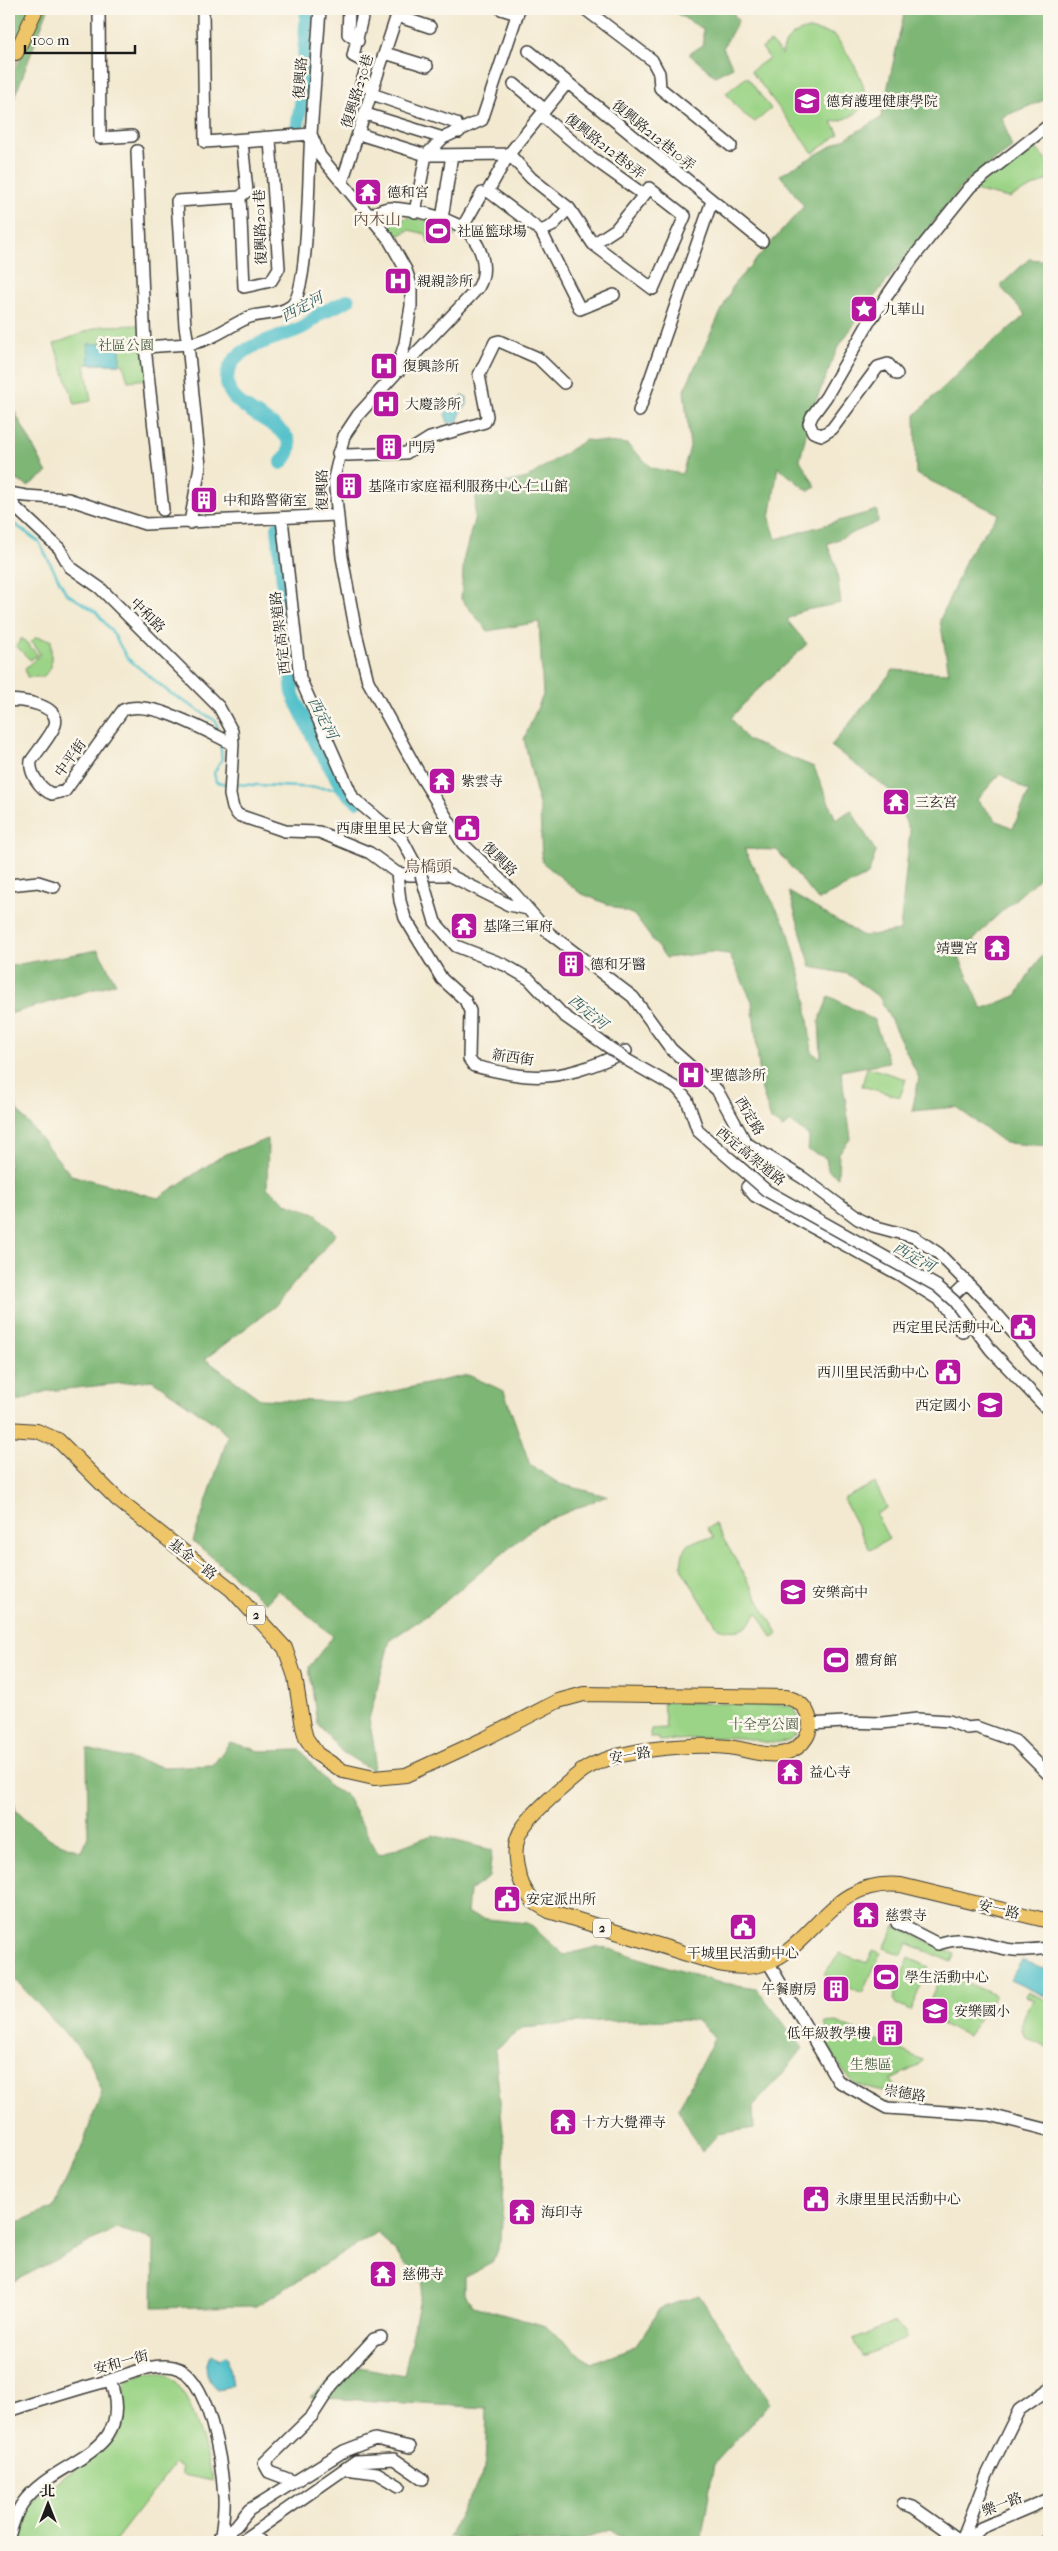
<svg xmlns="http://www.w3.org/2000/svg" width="1058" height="2551" font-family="'IM FELL French Canon','Noto Serif TC',serif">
	<rect width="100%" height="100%" fill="#fbf7ec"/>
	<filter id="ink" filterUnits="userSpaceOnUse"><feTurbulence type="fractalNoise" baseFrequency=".02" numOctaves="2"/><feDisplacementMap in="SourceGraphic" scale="10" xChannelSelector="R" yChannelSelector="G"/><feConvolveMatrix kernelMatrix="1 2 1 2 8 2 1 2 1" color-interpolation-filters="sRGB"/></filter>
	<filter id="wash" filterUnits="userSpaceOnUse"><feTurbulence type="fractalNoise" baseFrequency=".0096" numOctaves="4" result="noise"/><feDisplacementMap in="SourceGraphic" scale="20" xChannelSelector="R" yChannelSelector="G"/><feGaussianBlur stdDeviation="1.12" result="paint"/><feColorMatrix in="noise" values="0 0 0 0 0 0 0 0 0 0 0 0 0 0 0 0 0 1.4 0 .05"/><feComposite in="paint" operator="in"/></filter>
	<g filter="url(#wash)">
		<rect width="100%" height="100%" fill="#f3e9d0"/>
		<path fill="#9cd487" stroke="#5c7852" d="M809,29L835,35C853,64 893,112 832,122L839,134L813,153L751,71L769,58L762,48L771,42L782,55C784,39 794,32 809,29Z
			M747,77L771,109L755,122L741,112L726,93Z
			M1033,145L1049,163L1047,180L1009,198L973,190Z
			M413,217L458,230L454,237L444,234L429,244L426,234L409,230L398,236L391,228L393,221Z
			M144,325L149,379L128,381L123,364H85L91,401L75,404L54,344L101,326Z
			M36,637L51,640V667L43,677H27L25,668L40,655L34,644L31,642Z
			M22,638L38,655L30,660L16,646Z
			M867,1067L906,1079L900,1097L862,1086Z
			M875,1483L887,1508L876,1514L889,1539L870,1550L843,1499Z
			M715,1524L778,1634L772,1637L757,1611C749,1630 737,1634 718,1628L682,1570L681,1565L683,1553L689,1544L700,1539L714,1538L707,1528Z
			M663,1702L790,1705C804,1715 802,1737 785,1741C765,1746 758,1739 740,1738C714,1736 685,1740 659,1741L658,1738H650L651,1729L666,1728Z
			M895,1926L954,1954L951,1962L907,1943L902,1955L884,1948Z
			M873,1950L881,1953L862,1993L824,1974L840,1953L867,1963Z
			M909,1958L929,1967L910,2011L896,2004L893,1999Z
			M942,1972L995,1995L968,2036L923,2016Z
			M1028,1992L1049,2001V2048C1043,2045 1032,2042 1027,2038C1015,2027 1025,2007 1035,2000L1026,1996Z
			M837,2022L923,2060L918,2066L891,2079L899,2095C847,2085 851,2085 825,2040L829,2036L825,2023Z
			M896,2322L907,2338L861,2357L853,2339Z
			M147,2372C155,2372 163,2372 170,2377C191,2392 208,2456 213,2481L182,2475V2467L175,2463L114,2542H15L29,2502L118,2436L125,2383L128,2380Z"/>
		<path fill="#7db674" stroke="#4c6948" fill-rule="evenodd" d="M9,9H48L9,112Z
			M669,9H731L738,21L723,48L733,67L715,76L689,54L703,45V29Z
			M905,9H1049V98L1002,117L1012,148L968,179L871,301L838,347L811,413L800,460L816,487L808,491L778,467L770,519L776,539L877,510L878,522L827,544L836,565L841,603L801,611L787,620L807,644L751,696L731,718L747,740L814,767L836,820L851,810L876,852L868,875L818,900L777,850L744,849L788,930L805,993L812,1053L821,1058L819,1021L829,996L874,1020L889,1062L841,1071L851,1138L839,1153L838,1177L828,1170L826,1158L808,1150L809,1136L790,1122L783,1128L771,1120L761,1087L752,1001L729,954L712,952L666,958L634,915L580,893L542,862L540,810L524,739L543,695L539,622L488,631L461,599L464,557L474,520L477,489L527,478L585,440L627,444L652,468L682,474L690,447L684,390L734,284L804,206L780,175L881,118Z
			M1029,259L1049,261V869L989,923L959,957L982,1009L1016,996L1033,968L1049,947V1146L1005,1143L956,1107L912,1111L919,1078L880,998L848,974L811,967L789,892L863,936L900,931L910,831L892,792L831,746L893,670L949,673L940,620L969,553L999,514L916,474L915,415L979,353L1026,315L1000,286ZM1000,774L1029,792L1013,828L997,821L977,800Z
			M9,401L47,473L28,486L9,476Z
			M98,950L116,983L9,1014V966Z
			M9,1069L17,1110L71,1175L158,1198L225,1154L268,1139L267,1188L286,1203L315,1213L336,1234L275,1306L205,1359L260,1399L343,1402L468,1375L504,1391L530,1465L560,1484L607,1496L538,1524L435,1610L390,1640L369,1719L375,1752L373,1771L342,1752L317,1723L309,1667L333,1636L278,1590L266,1603L193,1541L228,1437L217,1425L152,1380L47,1391L9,1404Z
			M230,1742L259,1751L301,1750L331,1788L345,1794L379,1855L432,1835L492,1850L489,1877L469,1891L467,1914L487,1919L528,1923L564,1955L600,1946L717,1982L756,1988L803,2048L783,2074L753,2106L754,2128L718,2134L702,2152L678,2109L715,2037L696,2020L600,2021L522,2028L495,2050L504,2143V2183L501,2238L492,2263L465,2277V2294L473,2306L545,2326L591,2363L635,2346L661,2308L699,2295L770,2403L714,2464L701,2542H628L609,2530L577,2542H496L448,2537L485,2469L487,2408L310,2397L348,2365L404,2375L423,2284L378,2232L256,2306L153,2308L154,2240L116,2228L9,2284V2226L53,2207L80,2152L102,2091L89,2059L9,1973V1780L16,1811L48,1838L82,1852L88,1836L87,1749L164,1767L213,1765Z"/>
		<path fill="#54c1cb" stroke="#386e74" d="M120,343V364H89L88,344Z
			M462,396L467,397V405L461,412L457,423H448L445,414Z
			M1022,1960L1049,1970V1998L1010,1980Z
			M212,2355L220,2360L224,2356L228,2359L232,2386L217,2389C206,2381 202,2365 212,2355Z"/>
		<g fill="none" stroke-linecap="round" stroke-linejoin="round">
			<path stroke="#54c1cb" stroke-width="2.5" d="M9,520L39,542L66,593L96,612L113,633L127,658L170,693L216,721L218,732
				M220,742L222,759L214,773L216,782L228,784
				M233,784L343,789"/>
			<path stroke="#54c1cb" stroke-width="14" d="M297,129L301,104L307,9
				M281,463C321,421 207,417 230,367C240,343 284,338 305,326C311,322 315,317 320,314C329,309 339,305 348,300
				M278,527L293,695L317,745L343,789L357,801"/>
		</g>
	</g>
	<g filter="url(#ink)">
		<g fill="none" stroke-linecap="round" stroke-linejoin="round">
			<path stroke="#c8c0ac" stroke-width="14" stroke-dasharray="14 7" stroke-linecap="butt" d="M9,67L16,53"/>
			<g stroke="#3c3b37" stroke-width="14">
				<path id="minor" d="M99,9L100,138L132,136
					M320,9L311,134L320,156L388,238L406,270L411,285V306L405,343L396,373L358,415L344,436L334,478L342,557L356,633L368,681L417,770L463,844L513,892L549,933L633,997L671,1049L717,1090L746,1143L803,1178L858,1219L873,1226L914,1237L938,1253L986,1302L1049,1373
					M349,9L348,34L358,41
					M364,9L353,56L368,64L361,84L373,89
					M501,9L517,14
					M585,9L652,60L659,73L660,88L731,146
					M397,16L430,27
					M529,51L762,241
					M385,53L427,66
					M567,83L509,154L488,191L541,231L580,309L614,295
					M514,84L544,109
					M372,94L456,123L459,132
					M366,114L443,138
					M541,115L591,157L644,195L649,188L685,216L653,289L593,244
					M359,134L426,155L509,154
					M137,151L145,347L163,510
					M509,154L531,178L569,208L593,244L616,229L644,195
					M342,182L399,9
					M415,212L426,155L443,138L482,120L519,9
					M370,216C376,212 383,208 391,208C412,209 443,216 461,227C481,240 490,268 478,288L399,371
					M442,219L452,155
					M462,228L482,193
					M541,231L552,226L569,208
					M145,347L188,344L185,326L177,201L240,197L244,287L271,281L279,268L270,140L242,142L247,191L240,197
					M897,374L888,364L878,367L832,429L822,435L813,432L809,423L812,416L826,397L869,322L913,258L970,187L1049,125
					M639,411L712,201
					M338,453L347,455L406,453L430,438L485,422L487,416L479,375L495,342L499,341L538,358L564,383
					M9,493L26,496L68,499L145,524L336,515
					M9,498L16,508L59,548L70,567L100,588L219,707L232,731L233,744L230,795L233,808L238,815L285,831L319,832L370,853L397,873L410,875H449L509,905L528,909
					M282,519L300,678L353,798L402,839L421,875
					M190,523L200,466L188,344C211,341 226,328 247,318C260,312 278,316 291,306C310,292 308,163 311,134L205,142L203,9
					M9,701C21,699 61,705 55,725C52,734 37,752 31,761C29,773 40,789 52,794L65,791L123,710C151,698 207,732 233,744
					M397,873L400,901L405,918L442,979L465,1000L470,1011L469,1059L474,1066C491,1070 509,1075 527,1076C562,1079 595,1066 626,1051
					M9,885L38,882L54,887
					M772,1159L747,1187L755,1196L900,1275L938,1299L962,1332
					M944,1304L967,1282
					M810,1724L844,1722L882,1723L917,1719L949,1721L967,1728L976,1727L1015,1741L1049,1775
					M897,1923L938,1944C972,1933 983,1947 1014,1950C1025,1951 1038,1949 1049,1948
					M768,1962L838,2081L887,2108L990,2115L1049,2130
					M9,2411C42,2400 74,2390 107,2381C128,2375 152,2362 174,2367C210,2375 222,2466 224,2497C225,2512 222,2527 220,2542
					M345,2469L377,2473L399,2486
					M293,2481L269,2472L264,2463L312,2416L332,2385L374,2339L381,2337
					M903,2504L913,2507L961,2541
					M251,2535L262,2542
					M220,2536L236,2526L249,2510L344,2451L375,2439L410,2447
					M9,2537C12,2526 15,2514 22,2504C55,2456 138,2458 110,2380
					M240,2542L356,2461L394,2459L423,2479
					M961,2542L987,2475L1019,2410L1049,2389
					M970,2542L974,2535L981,2528L1049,2499
					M1046,2542L1049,2538"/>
			</g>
			<g stroke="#3c3b37" stroke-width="16">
				<path id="major" d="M16,53L36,9
					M9,1429L37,1431L58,1440L118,1500L232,1590L285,1648L295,1677L303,1727L306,1738L317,1754L343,1771L374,1778L406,1775L484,1739L558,1701L584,1694L786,1697C796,1700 802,1703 807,1712C816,1731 803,1748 785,1753C767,1758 746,1749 728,1747C691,1743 613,1749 582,1771C564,1786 538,1807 524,1826C508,1846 517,1884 533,1901C538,1905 544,1908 549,1911L719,1964C731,1966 743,1968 754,1966C814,1956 825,1877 901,1885L1049,1921"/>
			</g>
			<use href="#minor" stroke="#fff" stroke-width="11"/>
			<use href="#major" stroke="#eec569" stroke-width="14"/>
			<g stroke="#3c3b37" stroke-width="14" stroke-linecap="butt">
				<path id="minor-bridge" d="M421,875L435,922L456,946L505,965L529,979L563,1015L627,1060L678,1089L687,1100L698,1131L767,1191L937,1286L954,1301L991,1350L1049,1411"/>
			</g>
			<use href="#minor-bridge" stroke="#fff" stroke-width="11"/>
		</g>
	</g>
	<defs>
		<g id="university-square" transform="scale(1.4375)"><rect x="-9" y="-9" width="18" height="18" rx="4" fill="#b5179e" stroke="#fbf7ec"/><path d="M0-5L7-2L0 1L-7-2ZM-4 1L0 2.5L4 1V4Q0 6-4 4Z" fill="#fff"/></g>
		<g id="temple-square" transform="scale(1.4375)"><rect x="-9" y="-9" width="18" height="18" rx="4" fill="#b5179e" stroke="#fbf7ec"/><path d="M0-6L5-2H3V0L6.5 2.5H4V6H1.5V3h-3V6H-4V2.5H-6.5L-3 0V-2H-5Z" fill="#fff"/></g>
		<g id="stadium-square" transform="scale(1.4375)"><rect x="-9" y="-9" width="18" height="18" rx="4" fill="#b5179e" stroke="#fbf7ec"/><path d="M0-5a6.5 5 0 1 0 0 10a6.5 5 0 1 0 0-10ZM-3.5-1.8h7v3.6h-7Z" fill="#fff"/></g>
		<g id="hospital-square" transform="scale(1.4375)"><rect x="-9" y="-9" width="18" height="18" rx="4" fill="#b5179e" stroke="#fbf7ec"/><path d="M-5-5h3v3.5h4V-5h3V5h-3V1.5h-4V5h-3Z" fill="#fff"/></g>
		<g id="sight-square" transform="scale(1.4375)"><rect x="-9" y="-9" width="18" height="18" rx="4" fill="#b5179e" stroke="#fbf7ec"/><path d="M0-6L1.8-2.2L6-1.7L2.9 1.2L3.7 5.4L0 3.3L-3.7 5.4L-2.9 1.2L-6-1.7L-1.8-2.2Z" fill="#fff"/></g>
		<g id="building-square" transform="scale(1.4375)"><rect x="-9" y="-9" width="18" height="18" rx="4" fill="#b5179e" stroke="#fbf7ec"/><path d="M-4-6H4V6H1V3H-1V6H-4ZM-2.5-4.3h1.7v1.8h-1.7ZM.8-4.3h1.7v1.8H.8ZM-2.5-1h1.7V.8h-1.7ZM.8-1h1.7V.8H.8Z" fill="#fff"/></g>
		<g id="civic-square" transform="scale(1.4375)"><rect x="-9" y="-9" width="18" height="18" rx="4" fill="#b5179e" stroke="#fbf7ec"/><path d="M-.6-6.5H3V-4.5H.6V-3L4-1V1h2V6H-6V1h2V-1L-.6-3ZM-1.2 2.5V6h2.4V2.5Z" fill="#fff"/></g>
		<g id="school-square" transform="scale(1.4375)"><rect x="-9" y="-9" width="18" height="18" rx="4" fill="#b5179e" stroke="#fbf7ec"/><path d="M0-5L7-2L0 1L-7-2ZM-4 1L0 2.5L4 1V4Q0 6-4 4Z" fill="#fff"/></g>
	</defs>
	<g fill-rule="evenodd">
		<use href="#university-square" x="807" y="101"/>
		<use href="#temple-square" x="368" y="192"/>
		<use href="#stadium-square" x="438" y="231"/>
		<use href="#hospital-square" x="398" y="281"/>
		<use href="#sight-square" x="864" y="309"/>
		<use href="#hospital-square" x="384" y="366"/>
		<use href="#hospital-square" x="386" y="404"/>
		<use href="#building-square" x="389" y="447"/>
		<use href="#building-square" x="349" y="486"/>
		<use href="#building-square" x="204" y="500"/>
		<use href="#temple-square" x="442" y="781"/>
		<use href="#temple-square" x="896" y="802"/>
		<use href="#civic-square" x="467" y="828"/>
		<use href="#temple-square" x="464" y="926"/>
		<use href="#temple-square" x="997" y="948"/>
		<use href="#building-square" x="571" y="964"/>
		<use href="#hospital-square" x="691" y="1075"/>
		<use href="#civic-square" x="1023" y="1327"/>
		<use href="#civic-square" x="948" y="1372"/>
		<use href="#school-square" x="990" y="1405"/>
		<use href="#school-square" x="793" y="1592"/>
		<use href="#stadium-square" x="836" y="1660"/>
		<use href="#temple-square" x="790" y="1772"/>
		<use href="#civic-square" x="507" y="1899"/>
		<use href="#temple-square" x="866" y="1915"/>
		<use href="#civic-square" x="743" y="1927"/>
		<use href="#stadium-square" x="886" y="1977"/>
		<use href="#building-square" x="836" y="1989"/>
		<use href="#school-square" x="935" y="2011"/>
		<use href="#building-square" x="890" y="2033"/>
		<use href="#temple-square" x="563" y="2122"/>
		<use href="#civic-square" x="816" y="2199"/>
		<use href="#temple-square" x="522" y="2212"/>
		<use href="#temple-square" x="383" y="2274"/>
	</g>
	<g text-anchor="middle" stroke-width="5" stroke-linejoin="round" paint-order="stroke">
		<g fill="#fbf7ec" stroke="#5f5e5a" stroke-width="1">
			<rect x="247" y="1605.5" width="18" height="19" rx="4"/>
			<rect x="593" y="1918.5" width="18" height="19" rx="4"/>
		</g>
		<g font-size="12" font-weight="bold" fill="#1c1c1c">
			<text x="256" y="1619">2</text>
			<text x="602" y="1932">2</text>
		</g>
		<g font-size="14" fill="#1c1c1c" stroke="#fbf7ec">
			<text transform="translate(300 78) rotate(-86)" y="5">復興路</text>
			<text transform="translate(357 91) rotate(-73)" y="5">復興路230巷</text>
			<text transform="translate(654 135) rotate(39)" y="5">復興路212巷10弄</text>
			<text transform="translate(605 146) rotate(38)" y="5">復興路212巷8弄</text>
			<text transform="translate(260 227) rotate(-92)" y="5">復興路201巷</text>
			<text transform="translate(322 490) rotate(-91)" y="5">復興路</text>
			<text transform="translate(148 615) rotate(45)" y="5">中和路</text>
			<text transform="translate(280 633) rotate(-97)" y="5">西定高架道路</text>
			<text transform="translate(70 758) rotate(-54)" y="5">中平街</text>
			<text transform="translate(500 859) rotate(44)" y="5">復興路</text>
			<text transform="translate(513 1057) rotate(8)" y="5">新西街</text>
			<text transform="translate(750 1116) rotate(59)" y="5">西定路</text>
			<text transform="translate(751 1156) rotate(39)" y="5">西定高架道路</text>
			<text transform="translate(193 1559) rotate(38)" y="5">基金一路</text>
			<text transform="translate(630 1755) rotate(-10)" y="5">安一路</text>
			<text transform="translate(999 1909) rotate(13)" y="5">安一路</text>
			<text transform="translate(905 2093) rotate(9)" y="5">崇德路</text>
			<text transform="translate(121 2362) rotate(-15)" y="5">安和一街</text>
			<text transform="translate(1002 2504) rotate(-21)" y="5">樂一路</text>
		</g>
		<g font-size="14" fill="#1c1c1c" stroke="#fbf7ec" text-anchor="start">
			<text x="826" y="106">德育護理健康學院</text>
			<text x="387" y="197">德和宮</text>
			<text x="457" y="236">社區籃球場</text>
			<text x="417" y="286">親親診所</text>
			<text x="883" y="314">九華山</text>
			<text x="403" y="371">復興診所</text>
			<text x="405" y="409">大慶診所</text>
			<text x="408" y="452">門房</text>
			<text x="368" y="491">基隆市家庭福利服務中心-仁山館</text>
			<text x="223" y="505">中和路警衛室</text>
			<text x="461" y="786">紫雲寺</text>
			<text x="915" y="807">三玄宮</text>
			<text x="448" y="833" text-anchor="end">西康里里民大會堂</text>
			<text x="483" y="931">基隆三軍府</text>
			<text x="978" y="953" text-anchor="end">靖豐宮</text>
			<text x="590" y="969">德和牙醫</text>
			<text x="710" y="1080">聖德診所</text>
			<text x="1004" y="1332" text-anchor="end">西定里民活動中心</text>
			<text x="929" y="1377" text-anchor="end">西川里民活動中心</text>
			<text x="971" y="1410" text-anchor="end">西定國小</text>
			<text x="812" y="1597">安樂高中</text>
			<text x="855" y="1665">體育館</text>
			<text x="809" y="1777">益心寺</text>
			<text x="526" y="1904">安定派出所</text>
			<text x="885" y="1920">慈雲寺</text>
			<text x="743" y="1958" text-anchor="middle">干城里民活動中心</text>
			<text x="905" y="1982">學生活動中心</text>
			<text x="817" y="1994" text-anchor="end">午餐廚房</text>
			<text x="954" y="2016">安樂國小</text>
			<text x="871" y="2038" text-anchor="end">低年級教學樓</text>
			<text x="582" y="2127">十方大覺禪寺</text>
			<text x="835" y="2204">永康里里民活動中心</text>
			<text x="541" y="2217">海印寺</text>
			<text x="402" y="2279">慈佛寺</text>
		</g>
		<g font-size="14" fill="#495c41" stroke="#fbf7ec">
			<text x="126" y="350">社區公園</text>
			<text x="764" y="1729">十全亭公園</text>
			<text x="871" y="2069">生態區</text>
		</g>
		<g font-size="15" font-style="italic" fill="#325e62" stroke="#fbf7ec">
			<text transform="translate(302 307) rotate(-28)" y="5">西定河</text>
			<text transform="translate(323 718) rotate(62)" y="5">西定河</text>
			<text transform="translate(588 1012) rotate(39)" y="5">西定河</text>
			<text transform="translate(914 1257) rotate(29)" y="5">西定河</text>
		</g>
		<g font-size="16" fill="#634f42" stroke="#fbf7ec">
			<text x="377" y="225">內木山</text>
			<text x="428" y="872">烏橋頭</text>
		</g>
	</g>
	<rect width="1058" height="2551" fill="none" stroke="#fbf7ec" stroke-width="30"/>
	<g transform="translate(48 2504)" stroke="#fbf7ec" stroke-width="4" paint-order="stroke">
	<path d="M0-4L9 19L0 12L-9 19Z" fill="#1c1c1c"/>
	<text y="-8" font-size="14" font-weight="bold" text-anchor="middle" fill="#1c1c1c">北</text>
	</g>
	<path d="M25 45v8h110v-8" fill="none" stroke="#1c1c1c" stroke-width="2.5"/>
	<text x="32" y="45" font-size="15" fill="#1c1c1c" stroke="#fbf7ec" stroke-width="4" paint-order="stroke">100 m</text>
</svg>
